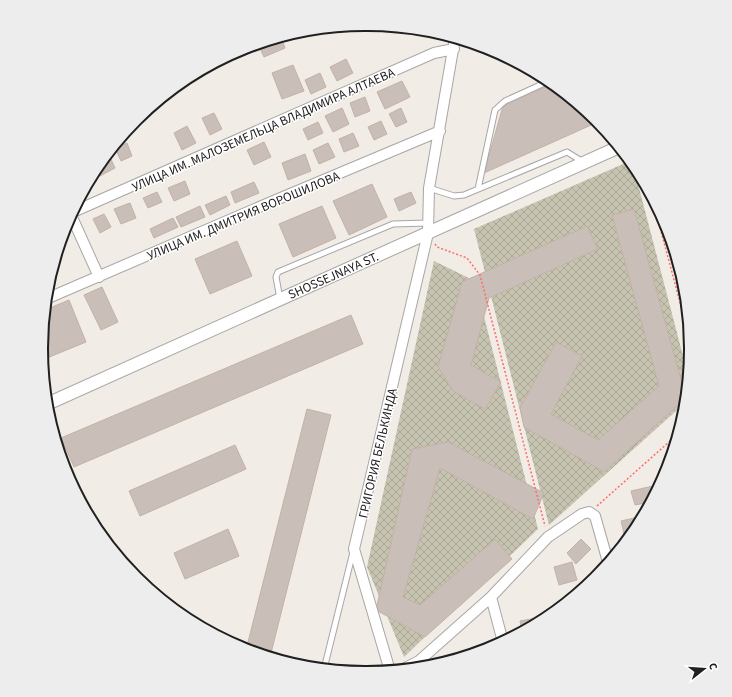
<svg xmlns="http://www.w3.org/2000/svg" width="732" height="697" font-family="'Source Sans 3',sans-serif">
	<defs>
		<pattern id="construction-cross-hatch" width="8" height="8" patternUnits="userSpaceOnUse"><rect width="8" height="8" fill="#c6c4b0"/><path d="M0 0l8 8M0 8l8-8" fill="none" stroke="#aaa897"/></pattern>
	</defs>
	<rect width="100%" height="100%" fill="#f1ece6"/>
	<path fill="url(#construction-cross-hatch)" d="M630,161L633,165L688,375L685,403L549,525L474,229Z
		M434,261L475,281L538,529L404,657L367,567Z"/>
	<path fill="#c9beb8" stroke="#c4b1a7" d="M281,37L285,48L264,57L258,44Z
		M346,59L353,73L337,81L330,67Z
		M293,65L304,91L282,99L272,73Z
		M320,73L326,87L311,94L305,80Z
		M402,81L410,97L385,109L377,92Z
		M552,84L598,122L484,173L503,106Z
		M365,97L370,111L355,117L350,103Z
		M342,108L349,124L333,132L325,116Z
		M401,108L407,122L396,127L389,114Z
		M214,113L222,129L210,135L202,118Z
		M381,121L387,134L374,140L368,127Z
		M318,122L323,133L308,140L303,129Z
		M187,126L196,143L182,150L174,133Z
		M353,133L359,146L344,152L339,139Z
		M264,142L271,157L254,165L247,150Z
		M127,143L132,156L121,161L115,148Z
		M328,143L335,157L319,164L313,150Z
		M305,154L311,171L288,180L282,163Z
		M109,155L115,168L100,176L96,168Z
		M185,181L190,194L174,201L168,188Z
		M254,182L259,193L235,203L231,192Z
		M372,184L387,217L349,235L333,201Z
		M157,192L162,202L148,208L143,198Z
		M411,192L416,203L399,211L394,199Z
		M226,196L230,205L210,215L205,205Z
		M130,203L136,218L121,224L114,209Z
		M200,206L205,217L181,227L176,217Z
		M322,206L336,238L293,257L279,224Z
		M634,209L686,398L604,472L524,427L520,408L556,342L582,356L551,414L598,440L659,386L612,215Z
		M104,214L111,227L100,233L93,219Z
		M173,218L178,227L154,238L150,229Z
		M587,226L598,249L489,298L471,365L501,382L485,409L453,391L438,367L462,282Z
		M237,241L252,276L210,294L195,259Z
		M50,278L54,286L47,289L48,285Z
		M102,287L118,322L101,330L84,295Z
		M69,300L86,342L47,358L42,346L45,310Z
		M351,315L363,344L74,467L61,438Z
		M307,409L331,415L270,657L246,650Z
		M448,442L544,493L533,519L440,468L403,597L420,605L495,539L512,559L425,637L376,610L412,449Z
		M235,445L246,469L140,516L129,491Z
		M653,486L654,494L650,502L635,505L631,491Z
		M643,516L636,529L629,537L625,538L621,521Z
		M228,529L239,556L185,579L174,553Z
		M581,539L591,549L576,564L567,553Z
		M572,562L577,580L559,585L554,567Z
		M537,618L538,623L522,631L520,621Z"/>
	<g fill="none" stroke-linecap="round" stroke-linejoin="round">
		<g stroke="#a7a7a7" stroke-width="7">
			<path id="service" d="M429,188L454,196L464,195L567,152L583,162
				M478,189L495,110L505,101L549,81
				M280,299L276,277L278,272L393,224L428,223
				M324,669L353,552"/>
		</g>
		<g stroke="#a7a7a7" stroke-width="12">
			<path id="minor" d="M73,212L434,53L454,49
				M71,215L99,277
				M46,299L271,202L440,131
				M491,597L503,642
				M401,670L419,661L491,597L548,537L582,514L589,512L595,516L608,562
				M390,671L354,549L428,233L429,188L455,38"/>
		</g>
		<g stroke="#a7a7a7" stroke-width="14">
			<path id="tertiary" d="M47,404L619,147"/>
		</g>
		<path stroke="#ff6c68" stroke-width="1.5" stroke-dasharray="2 2" stroke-linecap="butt" d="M653,201L690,340
			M435,244L437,247L467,258L480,275L545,526
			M597,506L669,442L678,432"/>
		<use href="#service" stroke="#fff" stroke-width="5"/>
		<use href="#minor" stroke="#fff" stroke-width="10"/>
		<use href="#tertiary" stroke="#fff" stroke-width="12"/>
	</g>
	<g text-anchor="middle" stroke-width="3" stroke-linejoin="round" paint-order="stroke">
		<g font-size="13" fill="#202020" stroke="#fff">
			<text transform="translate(263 129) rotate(-24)" y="5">УЛИЦА ИМ. МАЛОЗЕМЕЛЬЦА ВЛАДИМИРА АЛТАЕВА</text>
			<text transform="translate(243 215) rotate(-23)" y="5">УЛИЦА ИМ. ДМИТРИЯ ВОРОШИЛОВА</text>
			<text transform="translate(333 275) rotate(-24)" y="5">SHOSSEJNAYA ST.</text>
			<text transform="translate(377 453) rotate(-77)" y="5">ГРИГОРИЯ БЕЛЬКИНДА</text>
		</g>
	</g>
	<path d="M0 0H732V697H0ZM365 31H367A317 317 0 0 1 684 348V349A317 317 0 0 1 367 666H365A317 317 0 0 1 48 349V348A317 317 0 0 1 365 31Z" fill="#ededed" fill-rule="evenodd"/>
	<path fill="none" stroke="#202020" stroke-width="2" d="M365 31H367A317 317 0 0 1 684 348V349A317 317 0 0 1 367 666H365A317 317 0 0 1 48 349V348A317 317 0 0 1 365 31Z"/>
	<g transform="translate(704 669) rotate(73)" stroke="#ffffff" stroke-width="3" paint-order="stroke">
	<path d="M0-3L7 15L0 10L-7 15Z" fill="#202020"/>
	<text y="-6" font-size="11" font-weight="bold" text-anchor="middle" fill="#202020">С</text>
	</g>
</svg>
